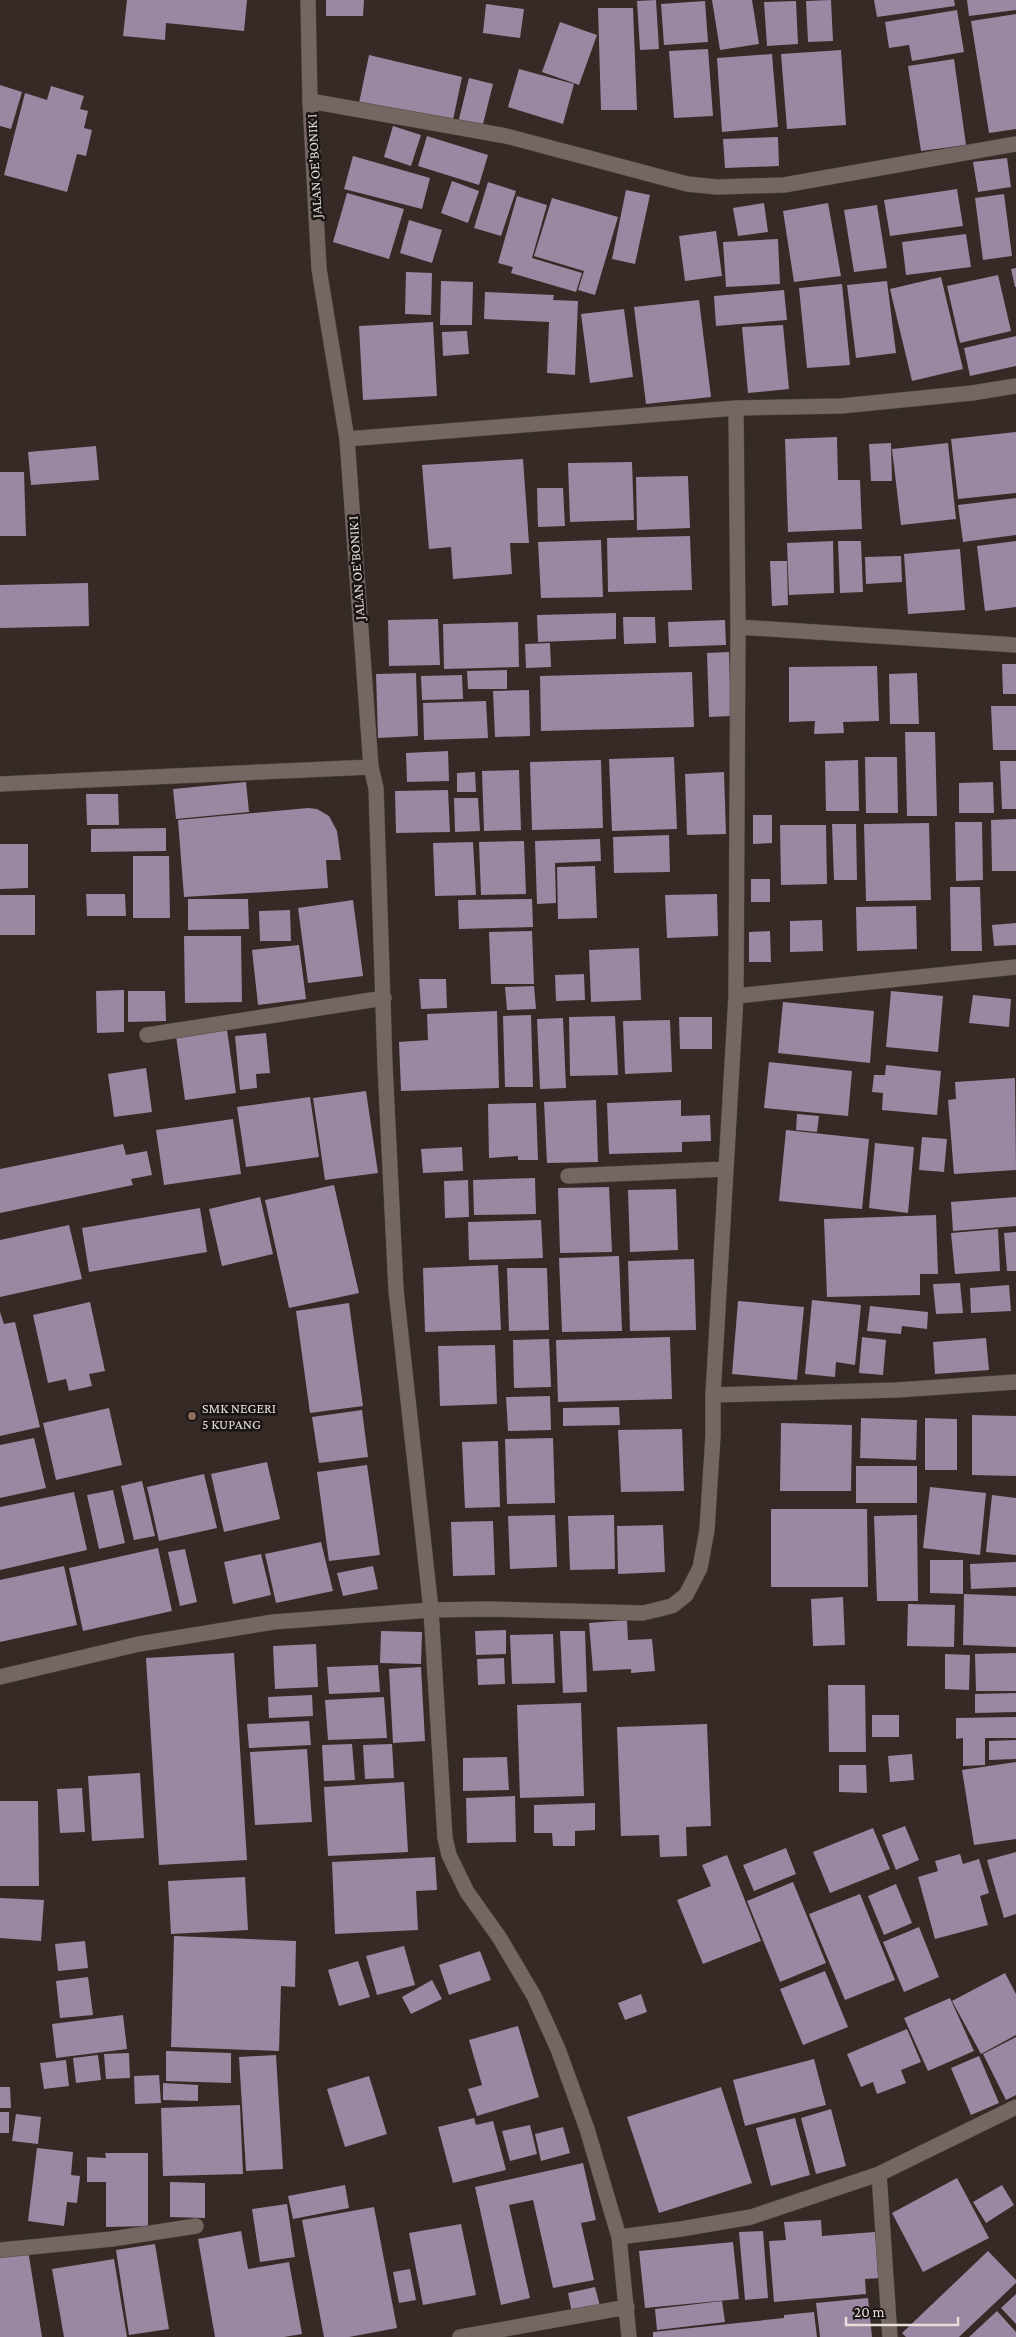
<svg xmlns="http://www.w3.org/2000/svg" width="1016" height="2337" font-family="'Crimson Pro',serif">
	<rect width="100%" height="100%" fill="#352a25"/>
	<path fill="#9a87a1" d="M127,0H247L244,31L166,23L165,40L123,36Z
		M326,0H364L363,16H326Z
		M656,0L659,49L640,50L637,1Z
		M712,0H752L759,44L720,50Z
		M831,0L833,41L808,42L806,1Z
		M874,0H954L955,6L877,17Z
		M967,0H1016V10L969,16Z
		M705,1L708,42L664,45L661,4Z
		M796,1L798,44L767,46L764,2Z
		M486,4L524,9L520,38L483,33Z
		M598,8H633L637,110H601Z
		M957,10L964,52L912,61L909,45L889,48L885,22Z
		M1016,14V129L989,133L971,21Z
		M560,22L597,35L579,85L542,72Z
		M708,49L713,116L674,118L669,51Z
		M841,50L846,125L787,129L781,54Z
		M772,54L778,127L722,132L717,58Z
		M369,55L462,77L452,125L359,103Z
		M954,59L966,145L921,151L908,66Z
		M519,69L574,84L563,124L508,107Z
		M469,78L493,84L482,128L458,123Z
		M0,85L22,92L11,129L0,126Z
		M51,86L84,96L80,109L88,111L84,128L92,130L86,156L77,154L67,192L4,175L25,93L47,100Z
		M393,126L421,135L411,166L384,157Z
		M427,136L488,155L479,185L418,166Z
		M778,137L779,166L725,168L723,139Z
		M353,156L430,178L422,209L344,189Z
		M1007,158L1011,187L978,192L973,162Z
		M452,181L479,191L468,223L441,213Z
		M488,182L516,191L501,236L474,228Z
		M957,189L963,226L890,236L884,200Z
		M626,190L650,195L635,264L612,259Z
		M347,193L404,209L389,259L333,242Z
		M1004,194L1012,256L983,260L975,198Z
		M517,196L547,205L532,258L582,273L576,292L511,273L513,267L498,263Z
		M552,198L618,217L595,295L578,290L584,271L534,256Z
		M764,203L768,232L738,236L733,208Z
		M828,203L841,276L794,282L783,211Z
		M877,205L887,268L854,272L844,210Z
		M409,220L442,230L432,263L400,253Z
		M716,231L722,276L685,281L679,236Z
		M966,234L971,267L906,275L902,242Z
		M778,239L780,284L726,287L723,242Z
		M1016,268V287H1015L1011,269Z
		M406,272L432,273L431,315L405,314Z
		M998,275L1011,331L960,343L947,286Z
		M941,277L963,369L912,381L890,289Z
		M441,281L473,282L472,325H440Z
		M887,281L896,353L856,358L847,285Z
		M842,284L850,365L807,368L799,288Z
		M784,290L787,320L716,326L714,296Z
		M485,292L554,295L553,300L578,301L575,375L547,373L549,322L484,319Z
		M699,300L711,397L646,404L634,307Z
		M624,309L633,377L590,383L581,314Z
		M433,322L437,396L363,400L359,326Z
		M783,325L789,389L748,393L742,327Z
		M467,331L469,354L443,356L442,332Z
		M1016,336V366L970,376L964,348Z
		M1016,432V493L958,499L951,439Z
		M837,437L838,480H860L862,529L788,532L785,439Z
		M891,443L892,481H871L869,444Z
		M948,443L956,519L901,525L892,449Z
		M96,446L99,480L31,485L28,452Z
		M523,459L529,543H510L512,574L453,579L451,547L429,549L422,465Z
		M632,462L634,520L570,522L568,463Z
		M0,472H24L26,536H0Z
		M688,476L690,528L637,530L636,477Z
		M537,488H563L565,526L538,527Z
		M1016,498V535L963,542L958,505Z
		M690,536L692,590L608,592L607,538Z
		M601,540L603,597L541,598L538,542Z
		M833,541L834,593L789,595L787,543Z
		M838,541H861L863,592L840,593Z
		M1016,541V607L985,611L977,546Z
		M960,549L965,610L908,614L904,554Z
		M901,556L902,582L866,584L865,557Z
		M770,561H787L788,605L772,606Z
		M88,583L89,626L0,628V585Z
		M616,613V639L538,642L537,615Z
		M623,617H655L656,643L624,644Z
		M438,619L440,665L389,666L388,620Z
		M725,620L726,645L669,647L668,622Z
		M518,622L519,667L444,669L443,624Z
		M550,643L551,667L526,668L525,644Z
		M729,652L731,716L709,717L707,653Z
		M1002,664H1016V694H1003Z
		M877,666L879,721L843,722L844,733L814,734L815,721L789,722V667Z
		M507,670V689H468L467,671Z
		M692,672L694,727L541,731L540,676Z
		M416,673L418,736L378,738L376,674Z
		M917,673L919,724H890L889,674Z
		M462,675L463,699L422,700L421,676Z
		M529,690L530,736L495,737L493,691Z
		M486,701L488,738L424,740L423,703Z
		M991,706H1016V750H993Z
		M905,732H935L937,816H907Z
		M448,751L449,781L407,782L406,753Z
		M674,757L677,829L612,831L609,759Z
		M865,757H897L898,813H866Z
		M601,760L603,828L532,830L530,762Z
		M858,760L859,811H826L825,761Z
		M1000,761H1016V809H1002Z
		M519,770L521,830L484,831L482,771Z
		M475,772L476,792H457V773Z
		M724,772L726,834L687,835L685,774Z
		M246,782L249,812L176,819L173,789Z
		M993,782L994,813H959V783Z
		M448,790L450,832L396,833L395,791Z
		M86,794H118L119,825H87Z
		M454,798H478L480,831L455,832Z
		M308,808L317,809L329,816L337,831L341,860H326L328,888L184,897L178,820Z
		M753,815H772V843L753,844Z
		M1016,819V871H992L991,820Z
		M955,822H982L983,880L956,881Z
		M929,823L931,900L866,901L864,824Z
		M832,824H856L857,880H834Z
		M780,825H826L827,884L781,885Z
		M166,828V851L91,852V829Z
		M669,835L670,872L614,873L613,837Z
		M600,839L601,861L555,863L556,903L537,904L535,841Z
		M524,841L526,894L481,895L479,842Z
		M473,842L476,895L435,896L433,843Z
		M0,844H28V888L0,889Z
		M133,856H169L170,918H133Z
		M595,866L597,918L558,919L557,867Z
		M751,879H770V902H751Z
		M950,887H980L982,951H951Z
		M86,894H125L126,916H87Z
		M717,894L718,936L667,938L665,895Z
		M0,895H35V935H0Z
		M188,899H248L249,929L188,930Z
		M532,899L533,927L459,929L458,900Z
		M353,900L363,976L308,983L298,908Z
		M916,906L917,949L857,951L856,907Z
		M290,910L291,941H260L259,911Z
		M822,920L823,951L790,952V921Z
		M1016,923V945L994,946L992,925Z
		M532,931L534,984H491L489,932Z
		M770,931L771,962H749V932Z
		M184,936H241L242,1002L185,1003Z
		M299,945L306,999L258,1005L252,950Z
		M639,948L641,1000L591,1002L589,950Z
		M584,974L585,1000L556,1001L555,975Z
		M419,979H446L447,1008L421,1009Z
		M534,986L536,1009L507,1010L505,987Z
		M124,990V1032L97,1033L96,991Z
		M128,991H165L166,1021L128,1022Z
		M891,991L943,996L938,1052L886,1047Z
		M973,995L1011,999L1009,1027L969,1023Z
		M783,1002L874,1011L870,1063L778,1053Z
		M497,1011L499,1088L401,1091L399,1042L428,1040L427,1014Z
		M531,1015L533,1087H505L503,1016Z
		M615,1016L618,1075L570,1076L569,1017Z
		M679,1017H712V1049H680Z
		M563,1018L566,1088L540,1089L537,1019Z
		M670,1020L672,1072L625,1074L623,1021Z
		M227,1030L236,1093L185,1100L176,1036Z
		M266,1033L270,1073L256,1074L257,1088L240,1090L235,1036Z
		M769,1062L852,1071L848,1116L764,1108Z
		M886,1065L941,1071L937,1115L882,1110L883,1093L872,1092L874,1075H885Z
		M146,1068L152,1112L114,1117L108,1074Z
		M1015,1078L1016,1170L954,1174L948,1100L956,1099L955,1082Z
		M366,1091L378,1173L325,1180L313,1098Z
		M310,1097L319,1157L246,1167L237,1107Z
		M596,1100L598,1162L547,1163L544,1102Z
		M681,1100V1116L710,1115L711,1141L682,1142V1152L609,1154L607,1103Z
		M536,1103L538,1160H518V1156L489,1158L488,1104Z
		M797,1114L819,1116L817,1132L796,1130Z
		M233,1119L241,1174L164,1185L156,1130Z
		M786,1130L869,1139L862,1209L779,1201Z
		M922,1137L947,1139L944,1172L919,1170Z
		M875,1143L914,1147L908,1213L869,1208Z
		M123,1144L126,1155L147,1151L152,1175L131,1179L133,1185L0,1213V1169Z
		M462,1147L463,1171L423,1173L421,1149Z
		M535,1178L536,1214L474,1215L473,1180Z
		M468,1180L469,1217L445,1218L444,1181Z
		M334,1185L359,1293L289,1308L265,1200Z
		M609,1187L612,1252L560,1253L558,1188Z
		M676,1189L678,1250L630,1252L628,1190Z
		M260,1197L273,1254L222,1266L209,1209Z
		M1016,1197V1226L953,1231L951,1202Z
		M200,1208L207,1252L89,1272L82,1228Z
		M936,1215L938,1274H920V1295L827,1297L824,1219Z
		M541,1220L543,1258L469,1260L468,1222Z
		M69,1225L82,1279L0,1297V1240Z
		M998,1229L1000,1271L955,1274L951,1233Z
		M1016,1232V1271H1007L1004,1233Z
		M619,1256L622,1331L562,1332L559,1258Z
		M694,1259L696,1330L630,1331L628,1261Z
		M498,1265L501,1330L425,1332L423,1268Z
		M507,1268H547L549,1330L509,1331Z
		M960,1283L963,1313L936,1314L933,1284Z
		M1009,1285L1011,1311L971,1313L970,1288Z
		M812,1300L861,1305L855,1365L836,1362L835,1377L805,1374Z
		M738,1301L804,1307L797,1380L732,1374Z
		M90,1302L105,1371L89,1374L92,1386L69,1391L66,1379L48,1383L33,1315Z
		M349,1303L363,1406L310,1413L296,1311Z
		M870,1306L928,1312L927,1329L902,1326L901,1334L867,1331Z
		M0,1312L4,1324L15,1322L40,1427L0,1436Z
		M670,1337L672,1399L558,1402L556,1340Z
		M862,1337L886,1340L883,1375L859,1373Z
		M986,1338L989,1370L935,1374L933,1342Z
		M549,1339L551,1387L514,1388L513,1340Z
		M495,1345L497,1404L440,1406L438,1346Z
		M550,1396L551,1430L508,1431L506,1397Z
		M619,1407L620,1425L563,1426V1408Z
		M109,1408L122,1465L56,1480L43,1423Z
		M362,1410L368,1457L319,1463L312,1417Z
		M972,1415L1016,1416V1476L972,1475Z
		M861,1418L917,1420L916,1460L860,1458Z
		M925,1418L957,1419V1470H925Z
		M781,1423L852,1425L851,1491H780Z
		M682,1429L684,1491L621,1492L618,1430Z
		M34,1438L46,1488L0,1498V1445Z
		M553,1438L555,1503L507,1504L505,1439Z
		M498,1441L500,1507L465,1508L462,1442Z
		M267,1462L280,1519L224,1532L211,1474Z
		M367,1465L380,1555L329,1561L317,1472Z
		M856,1466H917V1503H856Z
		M204,1474L217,1528L159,1541L147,1487Z
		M142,1481L155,1536L134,1540L121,1486Z
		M930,1487L986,1493L980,1555L923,1548Z
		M113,1490L125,1543L99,1549L87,1495Z
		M74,1492L87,1550L0,1570V1507Z
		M992,1495L1016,1498V1555L986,1552Z
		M771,1509H867L868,1587H771Z
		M555,1515L557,1567L510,1569L508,1516Z
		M614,1515L615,1569L570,1570L568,1516Z
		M917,1515L918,1601H877L874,1516Z
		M493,1521L495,1575L453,1576L451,1522Z
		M663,1525L665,1572L618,1574L617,1526Z
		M321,1542L333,1591L276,1603L265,1554Z
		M158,1548L172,1611L83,1631L69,1568Z
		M185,1549L197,1602L180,1606L168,1552Z
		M261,1554L271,1595L233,1604L224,1562Z
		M930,1560H963V1594L930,1593Z
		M1016,1562V1587L971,1589L970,1564Z
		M64,1566L77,1625L0,1642V1580Z
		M373,1566L378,1589L343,1596L337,1573Z
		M964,1594L1016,1596V1647L963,1645Z
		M843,1597L845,1645L813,1646L811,1599Z
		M908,1604L955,1605L954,1647L907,1646Z
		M627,1620L628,1640L652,1639L655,1671L631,1673V1669L593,1671L589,1623Z
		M506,1630V1654L476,1655L475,1631Z
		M381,1631L422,1632L421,1664L380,1663Z
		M560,1631H585L587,1692L563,1693Z
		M553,1634L555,1683L512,1684L510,1635Z
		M316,1644L318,1687L275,1689L273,1646Z
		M234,1653L247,1860L159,1865L146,1658Z
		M1016,1653V1691H976L975,1654Z
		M945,1654L970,1655L969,1690L945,1689Z
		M504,1658L505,1684L478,1685L477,1659Z
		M378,1665L380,1692L329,1694L327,1667Z
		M421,1667L425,1741L393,1743L389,1669Z
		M828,1685H865L866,1752H829Z
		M1016,1693V1712L975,1713V1694Z
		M312,1695L313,1716L269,1718L268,1697Z
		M384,1697L387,1738L328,1740L325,1700Z
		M581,1703L584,1796L520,1798L517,1705Z
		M872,1715H899V1737H872Z
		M1016,1717V1738H985V1765L963,1766V1738L956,1739V1718Z
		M309,1721L311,1745L249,1748L247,1724Z
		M707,1724L711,1826L686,1827L687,1856L660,1857L659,1835L621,1836L617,1727Z
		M1016,1740V1759L989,1760V1741Z
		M352,1744L355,1780L324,1781L322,1745Z
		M392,1744L394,1778L365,1779L363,1745Z
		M307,1749L312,1822L255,1825L250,1752Z
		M912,1754L914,1780L890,1782L888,1756Z
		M507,1757L509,1790L463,1791V1758Z
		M1016,1762V1839L974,1845L962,1770Z
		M839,1765H866L867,1793L839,1792Z
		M140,1773L144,1838L92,1841L88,1776Z
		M404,1782L408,1852L328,1856L324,1787Z
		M82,1788L85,1832L60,1833L57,1789Z
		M515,1796L516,1842L467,1843L466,1798Z
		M0,1801H38L39,1886H0Z
		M595,1803V1830L575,1831V1846H553L552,1833H534V1805Z
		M905,1826L919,1860L896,1870L882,1835Z
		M873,1828L890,1869L830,1893L813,1852Z
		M786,1848L796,1874L754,1891L743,1865Z
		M1016,1852V1914L1004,1918L987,1860Z
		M960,1854L963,1864L979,1859L989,1893L980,1896L988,1925L935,1939L918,1877L938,1871L935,1861Z
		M727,1855L761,1941L703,1964L677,1900L711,1886L702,1865Z
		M435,1857L437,1890L416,1891L418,1930L335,1934L332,1862Z
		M245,1877L248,1930L171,1934L168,1881Z
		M793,1882L826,1963L780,1982L747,1901Z
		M896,1884L912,1923L884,1935L868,1896Z
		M860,1894L895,1980L845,2000L809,1914Z
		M0,1898L44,1900L41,1941L0,1938Z
		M919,1927L939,1977L904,1992L883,1942Z
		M174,1936L296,1941L295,1987L281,1986L279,2051L171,2047Z
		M85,1941L88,1968L58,1971L55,1944Z
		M404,1946L415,1985L377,1995L366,1956Z
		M480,1951L491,1980L449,1995L439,1965Z
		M358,1961L370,1997L339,2006L328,1970Z
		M825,1971L848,2027L803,2045L780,1989Z
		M1005,1973L1016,1994V2035L981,2054L952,2001Z
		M88,1977L93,2015L60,2018L56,1981Z
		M432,1980L442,1999L411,2014L402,1997Z
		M641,1994L647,2012L625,2020L618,2003Z
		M950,1998L974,2051L928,2071L904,2018Z
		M123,2015L127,2049L56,2058L52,2024Z
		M518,2026L539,2097L477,2116L468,2089L482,2085L469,2040Z
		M907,2029L921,2062L901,2070L906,2083L877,2094L873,2082L861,2087L847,2054Z
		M1016,2037V2095L1006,2100L983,2054Z
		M166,2051L231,2053V2083L166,2081Z
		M129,2053L130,2078L106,2079L104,2054Z
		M98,2055L101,2080L76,2083L73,2058Z
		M276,2055L283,2169L246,2171L239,2057Z
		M979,2056L999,2103L971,2115L951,2068Z
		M814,2059L826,2105L745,2126L733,2080Z
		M66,2060L69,2086L44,2089L40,2063Z
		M159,2075L161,2103L135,2104L134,2076Z
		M369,2076L387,2134L345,2147L327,2089Z
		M163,2083L198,2085V2101L163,2100Z
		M0,2087H10L11,2108H0Z
		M721,2087L752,2183L659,2213L627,2117Z
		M240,2105L243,2174L163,2176L161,2108Z
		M831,2109L846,2166L816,2174L801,2118Z
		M0,2112H9V2133H0Z
		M16,2114L41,2117L38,2144L12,2141Z
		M474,2118L476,2125L493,2121L506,2170L453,2183L438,2127Z
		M795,2118L810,2175L771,2186L756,2128Z
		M530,2125L537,2154L510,2161L502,2131Z
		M563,2127L570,2153L541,2161L535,2134Z
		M37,2148L73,2152L71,2175L80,2176L77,2203L67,2202L64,2226L28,2221Z
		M105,2153H148V2226L106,2227V2182H87V2157L106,2158Z
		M583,2163L596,2220L581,2223L594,2280L553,2288L533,2200L509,2205L530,2298L501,2305L475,2187Z
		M957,2178L989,2238L923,2272L892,2213Z
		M170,2182L205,2183V2218L170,2217Z
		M345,2185L349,2208L293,2219L288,2196Z
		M1002,2185L1014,2205L986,2223L973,2202Z
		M287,2204L295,2257L260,2262L252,2209Z
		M374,2207L397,2328L349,2337H324L302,2220Z
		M821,2220L822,2236L875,2232L880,2278L865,2279L866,2294L774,2302L769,2241L786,2240L784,2222Z
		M461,2224L476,2295L423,2305L409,2233Z
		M241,2231L248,2269L289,2262L302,2334L284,2337H215L198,2239Z
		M763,2231L768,2298L745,2300L739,2232Z
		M733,2242L739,2299L645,2308L639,2251Z
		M155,2244L169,2329L129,2335L116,2250Z
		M28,2250L42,2337H0V2255Z
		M988,2251L1016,2280V2283L959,2337H906L902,2333Z
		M114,2259L127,2337H64L52,2269Z
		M410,2269L416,2300L399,2303L393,2272Z
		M595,2287L600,2306L572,2313L568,2293Z
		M1016,2294V2324L1001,2308Z
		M868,2298L872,2337H820L816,2303Z
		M722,2301L725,2322L657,2330L655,2309Z
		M997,2311L1016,2332V2337H969Z
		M814,2312L817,2337H653V2332L784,2318V2315Z"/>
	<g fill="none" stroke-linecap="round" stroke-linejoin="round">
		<g stroke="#504843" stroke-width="16">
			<path id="street" d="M310,101L506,136L687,184L717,187L784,185L1016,144
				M736,408L738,627L736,996L713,1395L897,1390L1016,1382
				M347,439L736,408L841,406L972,393L1016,386
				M738,627L1016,645
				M371,767L376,788L385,1065L396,1290L431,1610L445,1838L449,1855L467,1892L499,1937L534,1996L558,2049L587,2129L619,2237L629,2337
				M736,996L1016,967
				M147,1035L384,998
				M568,1176L725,1169
				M0,1677L139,1644L273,1622L431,1610L486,1609L643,1613L672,1606L686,1595L700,1568L707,1530L713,1435V1395
				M879,2174L890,2337
				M619,2237L681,2229L751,2217L879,2174L1016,2107
				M0,2250L112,2239L196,2226
				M460,2337L627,2307"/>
		</g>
		<g stroke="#504843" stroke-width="16">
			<path id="secondary" d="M0,784L371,767L347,439L319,269L310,101L308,0"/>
		</g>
		<use href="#street" stroke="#746761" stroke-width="15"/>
		<use href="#secondary" stroke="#746761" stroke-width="15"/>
	</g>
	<circle fill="#8d6e63" stroke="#191412" stroke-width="2" cx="192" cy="1416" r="5"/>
	<g text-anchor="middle" stroke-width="5" stroke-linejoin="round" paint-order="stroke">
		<g font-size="14" fill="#e5deda" stroke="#191412">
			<text transform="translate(314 166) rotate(-93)" y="5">JALAN OE'BONIK I</text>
			<text transform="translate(356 568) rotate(-94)" y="5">JALAN OE'BONIK I</text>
		</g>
		<g font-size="14" fill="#e5deda" stroke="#191412" text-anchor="start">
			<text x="202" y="1413">SMK NEGERI<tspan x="202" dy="16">5 KUPANG</tspan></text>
		</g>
	</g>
	<path d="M846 2317v8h112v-8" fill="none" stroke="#e5deda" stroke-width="2.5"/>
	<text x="854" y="2317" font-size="15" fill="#e5deda" stroke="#191412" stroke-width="4" paint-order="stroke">20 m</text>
</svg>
